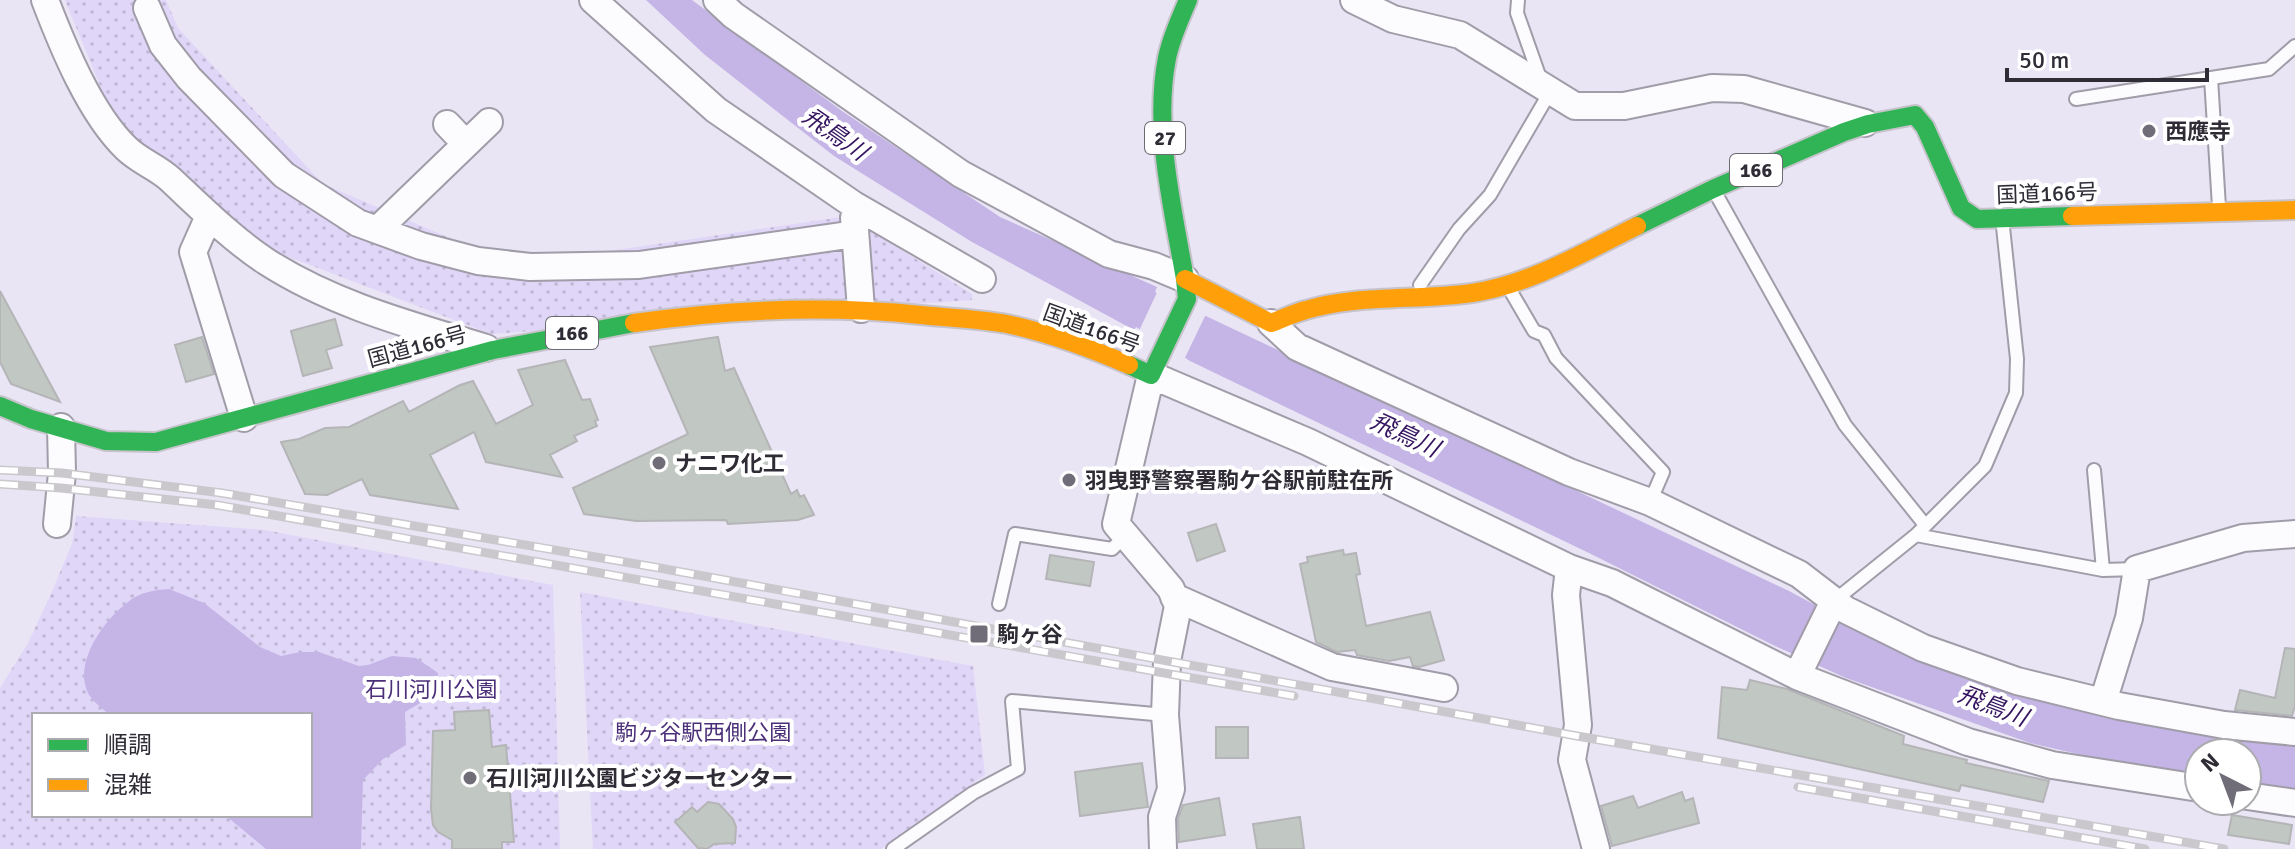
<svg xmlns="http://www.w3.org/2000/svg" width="2295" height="849" font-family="Signika,'Noto Sans JP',sans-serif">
	<defs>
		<pattern id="grass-dots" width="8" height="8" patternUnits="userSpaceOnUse" patternTransform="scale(2)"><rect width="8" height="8" fill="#e0d6f8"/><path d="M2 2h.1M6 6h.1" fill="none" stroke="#c0b8d5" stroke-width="1.8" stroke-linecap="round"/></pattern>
	</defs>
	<rect width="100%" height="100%" fill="#eae5f5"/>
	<path fill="url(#grass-dots)" fill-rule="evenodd" d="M65,0H166L178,28L323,184L513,265L842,217L879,236L972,294V300L491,334L255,244L117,127Z
		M76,516L265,530L553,585L560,849H0V688L28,643L50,596L72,544ZM34,715H310V815H34Z
		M580,592L973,666L985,775L881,849H593Z"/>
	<path fill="#c4b5e6" d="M646,0H692L842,111L1000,217L1157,287L1155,292L1227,326L1789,591L1908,655L2295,739V792L2247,788V753H2199V782L2030,743L1846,678L1773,645L1591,554L1190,361L1136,327L1134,330L972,242L834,156L705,55Z
		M169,589L204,603L260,647L281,656L300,652H319L359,666L368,665L392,656L416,658L438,673V688L427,699L405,712L406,745L383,759L363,780L361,849H266L225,815H310V715H110C103,709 92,701 88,693C73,662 104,620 128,602C140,592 154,590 169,589Z"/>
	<path fill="#eae5f5" d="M1160,286V290L1207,312L1183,362L1138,333Z"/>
	<path fill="#c1c7c2" stroke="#b4b5b7" stroke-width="2" d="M0,291L60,402L11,384L0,362Z
		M335,319L342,345L326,350L332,368L303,376L291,331Z
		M202,337L214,374L186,382L175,345Z
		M718,337L725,371L734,368L791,494L797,490L800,497L804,495L814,515L798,520L728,524L726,520L636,521L584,514L573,488L688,434L650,347Z
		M565,360L582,400L590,399L598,420L595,421L597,426L574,436L577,441L550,455L562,477L486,462L474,432L430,455L458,509L370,495L362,479L327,495L305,494L281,442L299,439L325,428L349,427L403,401L409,412L460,385L473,381L496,424L533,405L518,370Z
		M1216,524L1225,551L1197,561L1188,533Z
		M1343,550L1344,555L1356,553L1360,574L1356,575L1366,626L1430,612L1444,660L1419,667L1413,666L1410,657L1389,661L1357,655L1355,650L1337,652L1316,642L1300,564L1308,562L1307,557Z
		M1050,555L1094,562L1090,586L1046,579Z
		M2285,648L2295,649V706L2292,716L2235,710L2240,690L2275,698Z
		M1750,680L1787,689L1904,736L1903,744L1967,760L1966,763L2049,781L2043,802L1961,785L1959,791L1718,738L1722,687L1747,690Z
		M489,710L492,747L506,745L514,842H502V849H452V840L438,832L433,825L431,809L433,731L455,730L454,712Z
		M1216,727H1248V758H1216Z
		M1142,763L1148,807L1080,816L1075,772Z
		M1682,792L1685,801L1693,798L1699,823L1612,846L1601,806L1633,796L1638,808Z
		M1219,798L1225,835L1179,842L1178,819L1183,805Z
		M708,802L719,804L733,819L736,827L735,843L714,844L707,849L698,848L675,822L692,807L697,812Z
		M2232,815L2292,825L2289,844L2228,835Z
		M1300,817L1304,849H1257L1253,824Z"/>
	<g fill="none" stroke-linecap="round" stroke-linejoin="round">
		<g stroke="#a09ca8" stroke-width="16">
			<path id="lane" d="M1518,0L1517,13L1541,81
				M2211,78L2219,207
				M2076,99L2269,69L2295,46
				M1716,194L1845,425L1925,525
				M1420,285L1459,229L1490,195L1550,92
				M1510,290L1534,331L1544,335L1556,358L1663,472L1650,502
				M2094,470L2103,570
				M1916,535L2103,570L2137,569
				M1834,601L1916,535L1985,466L2016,393L2017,359L2003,227
				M999,604L1015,534L1112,549L1125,536
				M893,849L973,793L1018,769L1012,701L1165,715"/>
		</g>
		<g stroke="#a09ca8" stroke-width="30">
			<path id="street" d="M45,0C63,47 90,113 126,148C139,161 157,167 170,179C201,208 232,239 267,262C334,305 411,325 486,348
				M593,0L716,110L854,205L982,279
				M717,0L733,15L961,174L1109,254L1154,266L1185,279
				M1354,0L1393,19L1460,35L1575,106H1624L1712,88L1744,89L1865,123
				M147,8L163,45L189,78L284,175L358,223L421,246L478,261L530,267L639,265L855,234
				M447,124L466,144
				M209,216L193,252L244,418
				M854,217L861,309
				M377,230L489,122
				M1271,323L1297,347L1569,472L1650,502L1799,574L1846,610L1923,648L2017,681L2119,706L2224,725L2295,732
				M57,524L62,473L61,427
				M1569,568L1566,595L1578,725L1572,760L1596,849
				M1174,597L1332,667L1444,688
				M1797,676L1834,601
				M2103,702L2129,618L2137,569L2243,538L2295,534
				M2247,796L2295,803
				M1163,849L1162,817L1171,789L1165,715L1167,661L1178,606L1171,589L1116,524L1151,375L1308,442L1569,568L1612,583L1797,676L1968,742L2052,765L2199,788"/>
		</g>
		<g stroke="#c6c3cb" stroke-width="22">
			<path id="fast" d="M1637,226L1713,189L1844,132L1868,124L1915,115L1925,127L1961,208L1977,219L2072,216
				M1185,279C1173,209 1153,129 1167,58C1171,38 1180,19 1188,0
				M1129,365L1151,375L1187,299L1185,279
				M0,406L31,419L106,441L156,442L493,350L634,323"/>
		</g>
		<g stroke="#c6c3cb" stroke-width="22">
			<path id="slow" d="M2072,216L2295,210
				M1185,279L1271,323C1282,319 1294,313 1306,310C1359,294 1417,301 1472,293C1531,284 1584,252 1637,226
				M634,323C731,309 825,305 921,315C950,318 979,319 1007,324C1049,333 1090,348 1129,365"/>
		</g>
		<use href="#lane" stroke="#fcfbfe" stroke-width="12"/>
		<use href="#street" stroke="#fcfbfe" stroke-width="26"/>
		<use href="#fast" stroke="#30b455" stroke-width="18"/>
		<use href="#slow" stroke="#ff9f0a" stroke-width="18"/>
		<g stroke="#cac8cc" stroke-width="9">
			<path id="rail" d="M0,470L62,473L222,493L654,567L1577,736L2224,849
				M0,484L61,488L217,505L1294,696
				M1798,787L2145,849"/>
		</g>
		<use href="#rail" stroke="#fff" stroke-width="6" stroke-dasharray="18" stroke-linecap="butt"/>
	</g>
	<g fill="#706d79" stroke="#fff" stroke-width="3">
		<circle cx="2149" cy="131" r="8"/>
		<circle cx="659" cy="463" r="8"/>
		<circle cx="1069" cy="480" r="8"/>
		<rect x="969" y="624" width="20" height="20" rx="4"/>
		<circle cx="470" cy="778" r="8"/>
	</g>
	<g text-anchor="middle" stroke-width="8" stroke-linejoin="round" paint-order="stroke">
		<g fill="#fff" stroke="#6d6b72" stroke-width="2">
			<rect x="1145" y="122" width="40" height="32" rx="6"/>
			<rect x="1730" y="154" width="52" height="32" rx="6"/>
			<rect x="546" y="317" width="52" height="32" rx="6"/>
		</g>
		<g font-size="20" font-weight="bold" fill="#2f2c36">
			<text x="1165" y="145">27</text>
			<text x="1756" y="177">166</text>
			<text x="572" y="340">166</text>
		</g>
		<g font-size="22" font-weight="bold" fill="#2f2c36" stroke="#fff" text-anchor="start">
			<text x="2165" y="139">西應寺</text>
			<text x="675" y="471">ナニワ化工</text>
			<text x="1085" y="488">羽曳野警察署駒ケ谷駅前駐在所</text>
			<text x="997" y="642">駒ヶ谷</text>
			<text x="486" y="786">石川河川公園ビジターセンター</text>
		</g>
		<g font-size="22" fill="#2f2c36" stroke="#fff">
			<text transform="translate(2047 193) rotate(-2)" y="8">国道166号</text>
			<text transform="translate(1092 328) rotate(20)" y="8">国道166号</text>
			<text transform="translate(417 346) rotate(-15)" y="8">国道166号</text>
		</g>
		<g font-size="22" fill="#4b2f79" stroke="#fff">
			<text x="431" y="697">石川河川公園</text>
			<text x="703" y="740">駒ヶ谷駅西側公園</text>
		</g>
		<g font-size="24" font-style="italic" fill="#35155f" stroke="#fff">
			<text transform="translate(835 134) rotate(35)" y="8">飛鳥川</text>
			<text transform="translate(1405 435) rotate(25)" y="8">飛鳥川</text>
			<text transform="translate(1993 706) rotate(21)" y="8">飛鳥川</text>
		</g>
	</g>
	<rect x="32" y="713" width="280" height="104" fill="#ffffff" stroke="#acabaf" stroke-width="2"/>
	<rect x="48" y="739" width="40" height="12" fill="#30b455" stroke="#acabaf" stroke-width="2"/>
	<text x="104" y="753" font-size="24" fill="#2f2c36">順調</text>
	<rect x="48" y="779" width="40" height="12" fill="#ff9f0a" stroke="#acabaf" stroke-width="2"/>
	<text x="104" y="793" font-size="24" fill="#2f2c36">混雑</text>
	<g transform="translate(2223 777) rotate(318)"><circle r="38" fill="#ffffff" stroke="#acabaf" stroke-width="2"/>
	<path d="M0-6L14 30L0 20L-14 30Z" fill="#706d79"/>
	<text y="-12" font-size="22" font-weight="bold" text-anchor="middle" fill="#2f2c36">N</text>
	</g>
	<path d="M2007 68v12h200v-12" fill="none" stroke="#2f2c36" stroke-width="4"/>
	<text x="2019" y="68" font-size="24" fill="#2f2c36" stroke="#ffffff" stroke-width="6" paint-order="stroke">50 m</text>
</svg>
